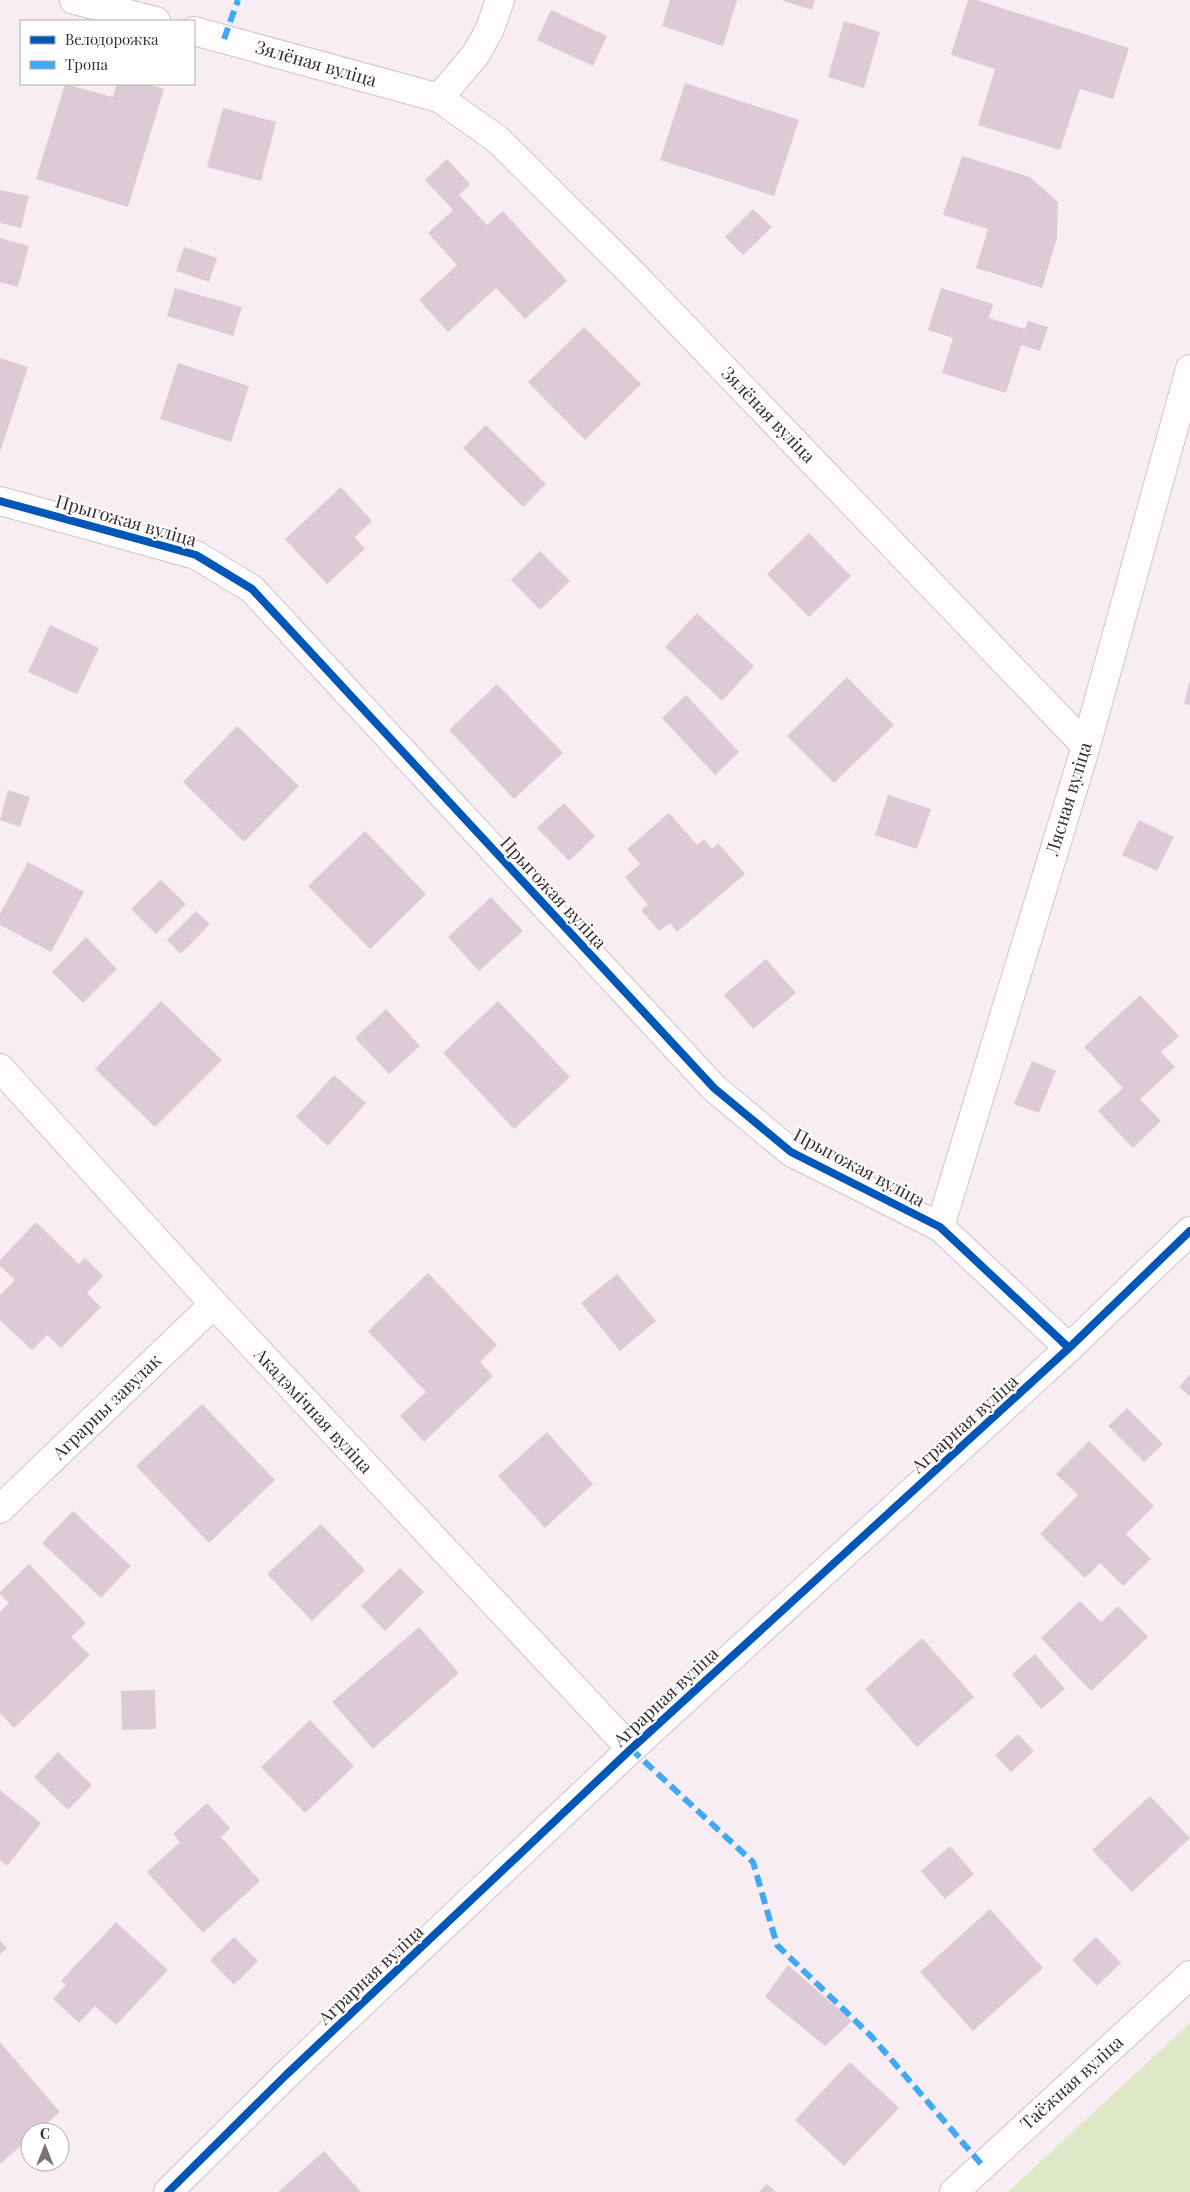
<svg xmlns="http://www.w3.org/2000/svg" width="1190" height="2192" font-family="'Playfair Display',serif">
	<rect width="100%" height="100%" fill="#f8edf2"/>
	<path fill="#dee7c6" d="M1190,2023V2192H1008Z"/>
	<path fill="#decad4" d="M670,0H737L723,46L662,26Z
		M781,0H815L812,10Z
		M968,0H976L1129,48L1113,99L1080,89L1060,150L978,125L995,69L951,55Z
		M551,10L607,36L593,66L537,40Z
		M844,21L880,32L864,88L828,77Z
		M685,83L799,120L774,196L660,160Z
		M65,84L113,97L117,84H148L164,89L128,207L36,179Z
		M223,108L276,122L261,181L207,167Z
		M962,156L1030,177L1058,202L1057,238L1042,288L976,268L988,229L943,215Z
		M447,159L470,184L459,195L487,225L503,211L567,281L525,319L496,288L448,332L419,300L457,265L428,233L453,210L425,180Z
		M0,190L29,196L21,228L0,223Z
		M753,209L772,227L743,255L725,237Z
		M0,238L29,246L18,287L0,282Z
		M184,247L217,258L209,282L176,271Z
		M175,288L242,307L233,336L167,316Z
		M941,288L993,304L989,318L1025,329L1028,321L1048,327L1040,351L1021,345L1006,393L942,373L953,338L928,330Z
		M584,327L641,384L585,440L528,382Z
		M0,358L28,367L0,452Z
		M178,363L249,386L231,442L160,419Z
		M486,425L546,484L523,507L463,448Z
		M341,487L372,521L355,537L365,549L327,584L285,539Z
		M809,533L851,576L809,617L767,574Z
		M540,551L570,581L540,610L511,580Z
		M697,613L754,666L722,701L665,647Z
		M50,625L99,648L77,694L28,672Z
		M847,677L894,725L834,783L787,736Z
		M1189,683H1190V705L1184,704Z
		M497,684L563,753L514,799L449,730Z
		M686,695L739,752L715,775L662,718Z
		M237,726L299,786L244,842L183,782Z
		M8,790L30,797L20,827L0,820Z
		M888,795L931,809L917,849L875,835Z
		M564,803L595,836L569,861L537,828Z
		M669,813L697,845L704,839L712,849L718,843L745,874L677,932L670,923L659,931L641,910L648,905L625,877L640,864L627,849Z
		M1139,820L1174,837L1157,871L1122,855Z
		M365,831L426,894L370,949L308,886Z
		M28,862L84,892L51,952L0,925V914Z
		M161,880L186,904L156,934L131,909Z
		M491,897L523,931L479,971L448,937Z
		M196,911L210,924L181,954L167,940Z
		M86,937L117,969L83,1003L52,972Z
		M766,959L796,993L753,1029L724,995Z
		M1140,995L1179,1036L1161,1052L1175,1067L1140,1099L1161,1121L1133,1148L1098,1111L1123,1088L1084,1047Z
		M161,1001L222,1060L155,1127L95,1069Z
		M498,1001L570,1077L514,1129L443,1053Z
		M386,1009L420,1046L389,1074L355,1038Z
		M1032,1061L1056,1071L1039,1113L1014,1104Z
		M334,1075L366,1103L328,1146L296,1117Z
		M36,1222L79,1264L85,1258L103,1276L87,1293L101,1307L61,1348L47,1335L32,1350L0,1320V1295L15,1280L0,1266V1260Z
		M428,1273L497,1345L480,1362L493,1376L424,1442L400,1416L426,1392L368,1331Z
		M617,1274L656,1321L620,1351L581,1303Z
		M1190,1374V1396L1179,1387Z
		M202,1404L275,1480L209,1543L136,1466Z
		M1127,1408L1163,1444L1144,1462L1108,1426Z
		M547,1432L593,1484L545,1528L498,1476Z
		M1089,1441L1154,1506L1126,1534L1151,1559L1123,1586L1100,1563L1085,1578L1040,1534L1078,1495L1056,1474Z
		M73,1511L131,1566L101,1598L42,1543Z
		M321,1524L365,1570L312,1621L267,1574Z
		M29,1564L86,1623L71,1637L90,1655L14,1728L0,1713V1612L9,1603L0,1594V1592Z
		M400,1568L424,1592L385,1631L361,1606Z
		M1080,1601L1101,1622L1118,1606L1148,1637L1091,1691L1041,1638Z
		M419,1627L459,1673L373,1749L332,1702Z
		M922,1638L974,1697L917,1747L865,1689Z
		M1035,1654L1065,1689L1041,1709L1012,1674Z
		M155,1690L156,1729L122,1730L121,1691Z
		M310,1720L354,1766L305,1813L261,1767Z
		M1018,1734L1034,1751L1011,1772L995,1755Z
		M58,1752L92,1785L68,1810L34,1777Z
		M0,1790L41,1823L7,1866L0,1860Z
		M1150,1796L1190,1838L1132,1892L1092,1850Z
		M207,1803L230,1828L221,1837L260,1881L203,1933L147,1872L180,1842L173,1834Z
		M950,1846L974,1874L945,1899L921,1871Z
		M990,1909L1043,1968L973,2031L920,1972Z
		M116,1922L168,1970L116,2025L95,2006L79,2023L53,1999L66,1985L61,1981Z
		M234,1937L258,1961L234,1985L210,1960Z
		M1096,1937L1121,1963L1097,1986L1072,1960Z
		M0,1941L7,1948L0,1954Z
		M788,1965L852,2021L825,2046L765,1997Z
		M0,2042L60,2112L37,2132H30V2138L0,2164Z
		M850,2062L899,2108L844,2166L795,2120Z
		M324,2151L361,2192H278Z
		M767,2184L776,2192H759Z"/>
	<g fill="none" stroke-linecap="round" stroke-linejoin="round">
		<g stroke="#cfc4ca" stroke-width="30">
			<path id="minor" d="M74,0L156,21
				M194,31L439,98L476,54L490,29L500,0
				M439,98L497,139L631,272L1086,746
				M0,501L196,555L252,589L714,1088L791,1152L940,1227L1069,1348
				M0,1068L214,1304L631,1749
				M940,1227L1086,746L1190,369
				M0,1509L214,1304
				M954,2192L1190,1975"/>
		</g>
		<g stroke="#cfc4ca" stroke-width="30">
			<path id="tertiary" d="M168,2192L286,2075L631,1749L1069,1348L1190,1231"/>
		</g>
		<use href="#minor" stroke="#fefcfd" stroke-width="28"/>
		<use href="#tertiary" stroke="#fefcfd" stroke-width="28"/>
		<path stroke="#3fa9f5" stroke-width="6" stroke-dasharray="12 6" stroke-linecap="butt" d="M224,39L238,0
			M631,1749L753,1862L777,1945L871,2036L982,2165"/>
		<g stroke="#fff" stroke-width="11">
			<path id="cycleway" d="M0,501L196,555L252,589L714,1088L791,1152L940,1227L1069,1348
				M168,2192L286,2075L631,1749L1069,1348L1190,1231"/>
		</g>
		<use href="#cycleway" stroke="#0057b8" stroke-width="8"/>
	</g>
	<g text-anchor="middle" stroke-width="4" stroke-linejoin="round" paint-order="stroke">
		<g font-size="18" fill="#392d33" stroke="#fff">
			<text transform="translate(316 64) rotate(16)" y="6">Зялёная вуліца</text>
			<text transform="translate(768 415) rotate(46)" y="6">Зялёная вуліца</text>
			<text transform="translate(126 521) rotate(16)" y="6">Прыгожая вуліца</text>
			<text transform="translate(1069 799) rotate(-73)" y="6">Лясная вуліца</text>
			<text transform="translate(553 893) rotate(47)" y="6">Прыгожая вуліца</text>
			<text transform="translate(859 1168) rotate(28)" y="6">Прыгожая вуліца</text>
			<text transform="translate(107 1407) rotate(-44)" y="6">Аграрны завулак</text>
			<text transform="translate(313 1411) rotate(47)" y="6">Акадэмічная вуліца</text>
			<text transform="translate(965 1424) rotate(-42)" y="6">Аграрная вуліца</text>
			<text transform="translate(666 1697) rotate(-43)" y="6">Аграрная вуліца</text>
			<text transform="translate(371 1975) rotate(-43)" y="6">Аграрная вуліца</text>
			<text transform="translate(1072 2083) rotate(-42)" y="6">Таёжная вуліца</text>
		</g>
	</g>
	<rect x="20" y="20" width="175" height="65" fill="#ffffff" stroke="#b0abad"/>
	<rect x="30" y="36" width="25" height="8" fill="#0057b8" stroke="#b0abad"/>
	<text x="65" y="45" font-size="15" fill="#392d33">Велодорожка</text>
	<rect x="30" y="61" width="25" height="8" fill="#3fa9f5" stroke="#b0abad"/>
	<text x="65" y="70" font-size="15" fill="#392d33">Тропа</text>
	<g transform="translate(45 2147)"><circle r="24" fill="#ffffff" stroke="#b0abad"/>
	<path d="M0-4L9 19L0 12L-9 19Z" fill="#7c7076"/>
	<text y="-8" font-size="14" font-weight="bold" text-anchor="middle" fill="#392d33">С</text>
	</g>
</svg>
